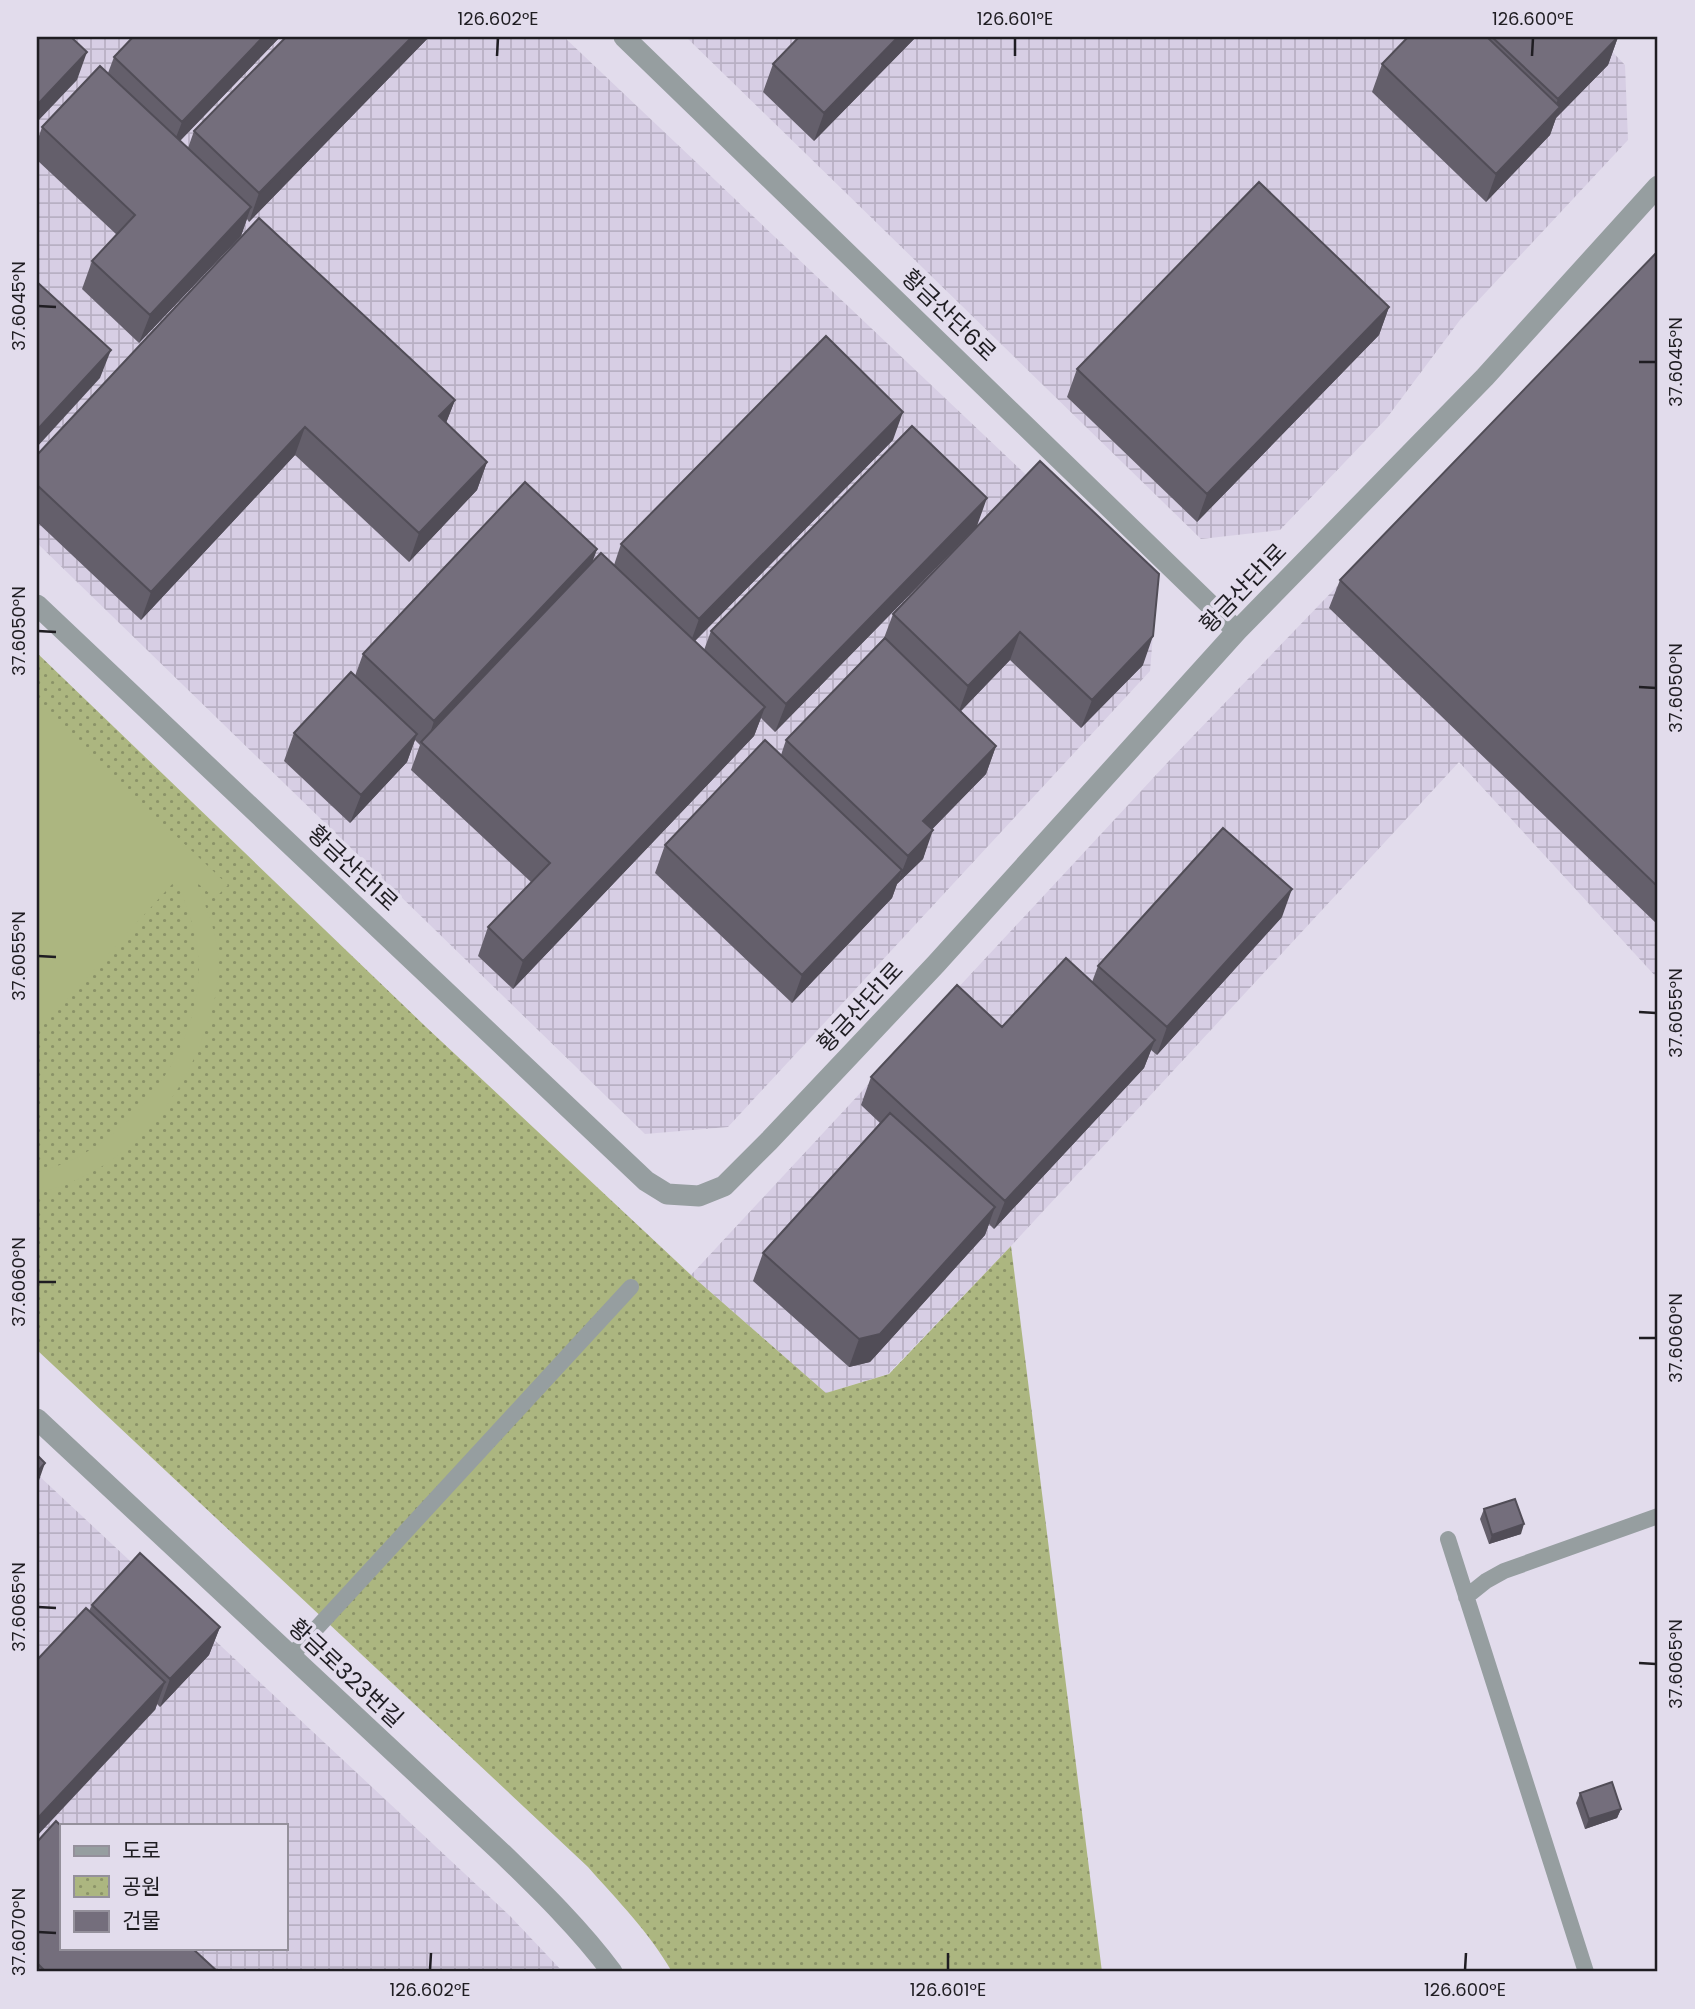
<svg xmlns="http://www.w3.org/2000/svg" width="1695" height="2009" font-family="Poppins,'Noto Sans KR',sans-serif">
	<defs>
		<pattern id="industrial-grid" width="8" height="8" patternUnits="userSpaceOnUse" patternTransform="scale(1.75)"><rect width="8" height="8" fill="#d7cee4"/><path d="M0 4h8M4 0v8" fill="none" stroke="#b8b0c3"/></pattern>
		<pattern id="park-dots" width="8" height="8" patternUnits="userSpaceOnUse" patternTransform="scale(1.75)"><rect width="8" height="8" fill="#acb680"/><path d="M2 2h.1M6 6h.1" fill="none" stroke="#8b9368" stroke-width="1.8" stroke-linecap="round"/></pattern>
	</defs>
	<rect width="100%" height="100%" fill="#e2dcec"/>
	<path fill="url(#industrial-grid)" fill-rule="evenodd" d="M37,37H564L1156,598L1150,671L728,1127L645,1134L37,543Z
		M686,37H1598L1625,65L1628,140L1460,320L1386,419L1280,530L1201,539Z
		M1658,253V979L1459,762L1011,1246L888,1374L826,1393L691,1275L1168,762Z
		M37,1474L510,1916L563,1972H37ZM61,1825H285V1948H61Z"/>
	<path fill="url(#park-dots)" d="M37,653L426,1027L691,1275L826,1393L889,1374L1011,1246L1102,1972H672C650,1933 617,1900 588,1867L37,1350Z"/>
	<path fill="#acb680" d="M37,705L228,885L215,898L196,882C207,909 218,935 219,964C219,986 213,1008 206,1028C181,1106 120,1175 37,1193V1172C120,1153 189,1068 198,984C202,950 191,911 175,881L37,1032Z"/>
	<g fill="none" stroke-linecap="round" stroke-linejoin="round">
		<path stroke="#969ea0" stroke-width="16" d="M1448,1539L1586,1972
			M1466,1597L1486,1581L1504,1571L1658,1516
			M290,1657L631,1287"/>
		<path stroke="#969ea0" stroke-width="21" d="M624,37L1237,631
			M37,605L646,1181L667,1194L699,1196L724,1186L769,1141L936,964L1237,631L1485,377L1658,186
			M37,1419L503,1854C541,1891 580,1929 612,1972"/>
	</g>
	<path fill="#645f6b" d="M280,37L180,141L188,148L194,131L429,37L249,222L247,219L241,236L139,343L82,289L92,261L117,235L37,160V142L42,127L108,73L114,57Z
		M916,37L814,141L763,92L773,64Z
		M1408,37H1618L1608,65L1556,118L1550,135L1486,202L1372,92L1382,64Z
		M1658,251V925L1329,608L1340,580Z
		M1389,307L1379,335L1197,522L1067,397L1077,369Z
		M455,400L446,423L487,462L477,490L409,562L295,455L141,620L37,522V455Z
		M893,440L695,641L704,650L711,631L977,526L775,732L761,718L754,736L513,989L478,956L488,927L531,882L411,770L420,745L415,740L407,762L350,823L284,761L294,733L355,676L363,654L597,549L592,562L614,565L621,544Z
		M1040,461L1143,665L1081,728L1010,660L961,711L996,746L986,774L932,829L923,859L897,884L892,898L792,1003L655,873L665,845L781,755L786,740L884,638L893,614Z
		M1282,917L1157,1055L1151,1050L1144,1068L994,1229L989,1224L985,1235L870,1362L849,1367L753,1281L763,1253L880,1123L861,1105L871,1077L1002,1027L1092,982L1098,966Z
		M1484,1509L1521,1534L1489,1544L1480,1519Z
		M92,1605L220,1627L209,1655L160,1707L157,1704L155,1710L89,1611Z
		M1580,1793L1621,1809L1617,1818L1585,1829L1576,1803Z
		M37,1842L218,1972H37Z"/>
	<path fill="#514d57" d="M263,37H280L171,150L182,122Z
		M412,37H429L249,222L259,193Z
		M898,37H916L814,141L824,113Z
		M1618,37L1608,65L1556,118L1550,135L1486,202L1496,174L1552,115L1558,99Z
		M87,52L77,80L37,122V105Z
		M251,207L241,236L139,343L150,315Z
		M1389,307L1379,335L1197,522L1207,494Z
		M111,350L100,378L37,447V430Z
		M455,400L444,428L439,416Z
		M903,412L893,440L689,647L699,619Z
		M305,427L295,455L141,620L151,592Z
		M487,462L477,490L409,562L419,533Z
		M987,498L977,526L775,732L786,704Z
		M597,549L587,577L426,746L434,721Z
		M1020,632L1010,660L958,714L968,686Z
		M1153,636L1143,665L1081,728L1092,700Z
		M765,707L754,736L513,989L523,961Z
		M417,734L407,762L350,823L361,795Z
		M996,746L986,774L913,849L923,821Z
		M933,830L923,859L897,884L908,856Z
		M902,870L892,898L792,1003L802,975Z
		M1292,889L1282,917L1157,1055L1167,1027Z
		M1155,1040L1144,1068L994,1229L1005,1201Z
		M995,1207L985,1235L870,1362L849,1367L859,1339Z
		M45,1463L37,1486V1472Z
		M1524,1524L1521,1534L1489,1544L1492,1535Z
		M220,1627L209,1655L160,1707L170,1679Z
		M165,1682L155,1710L37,1836V1819Z
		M1621,1809L1617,1818L1585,1829L1589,1819Z"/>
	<path fill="#746e7c" stroke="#514d57" stroke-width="2" d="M37,37H71L87,52L37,105Z
		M133,37H263L182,122L114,57Z
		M286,37H412L259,193L194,131Z
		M799,37H898L824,113L773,64Z
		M1408,37H1487L1560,107L1496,174L1382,64Z
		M1492,37H1618L1558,99Z
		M100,66L251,207L150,315L92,261L135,215L42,127Z
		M1259,182L1389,307L1207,494L1077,369Z
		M259,218L455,400L439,416L487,462L419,533L305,427L151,592L37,485V455Z
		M1658,251V887L1340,580Z
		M37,282L111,350L37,430Z
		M826,336L903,412L699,619L621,544Z
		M912,426L987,498L786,704L711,631Z
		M1040,461L1159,574L1153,636L1092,700L1020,632L968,686L893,614Z
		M525,482L597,549L434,721L363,654Z
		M601,553L765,707L523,961L488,927L550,863L421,742Z
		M885,638L996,746L923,821L933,830L908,856L786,740Z
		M351,672L417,734L361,795L294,733Z
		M765,740L902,870L802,975L665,845Z
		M1223,828L1292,889L1167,1027L1098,966Z
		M1066,958L1155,1040L1005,1201L871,1077L957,985L1002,1027Z
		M890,1113L995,1207L880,1334L859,1339L763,1253Z
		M37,1455L45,1463L37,1472Z
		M1515,1499L1524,1524L1492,1535L1484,1509Z
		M140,1553L220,1627L170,1679L92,1605Z
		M86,1608L165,1682L37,1819V1660Z
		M1612,1782L1621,1809L1589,1819L1580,1793Z
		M56,1821L61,1826V1948H192L218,1972H46L37,1963V1842Z"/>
	<path fill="none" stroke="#1f1d22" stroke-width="2.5" d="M497,56L498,38M1015,56V38M1532,56L1533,38M38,306L56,307M1639,362H1656M38,631L56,632M1639,687L1656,688M38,956L56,957M1639,1012L1656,1013M38,1282H56M1639,1338H1656M38,1607L56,1608M1639,1663L1656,1664M38,1932L56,1933M430,1970L431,1953M948,1970V1953M1465,1970L1466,1953"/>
	<g text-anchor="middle" stroke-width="7" stroke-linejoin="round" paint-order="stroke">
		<g font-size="23" fill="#1f1d22" stroke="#e2dcec">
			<text transform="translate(949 315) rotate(44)" y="8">황금산단6로</text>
			<text transform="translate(1243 588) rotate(-46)" y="8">황금산단1로</text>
			<text transform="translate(353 868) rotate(43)" y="8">황금산단1로</text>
			<text transform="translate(860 1007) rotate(-47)" y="8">황금산단1로</text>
			<text transform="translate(346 1673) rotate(43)" y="8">황금로323번길</text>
		</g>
	</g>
	<rect width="1695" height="2009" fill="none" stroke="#e2dcec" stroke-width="77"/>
	<rect x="60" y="1824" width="228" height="126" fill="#e2dcec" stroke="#94909b" stroke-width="2"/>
	<rect x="74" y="1846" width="35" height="10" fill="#969ea0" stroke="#94909b" stroke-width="2"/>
	<text x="122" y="1858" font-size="21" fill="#1f1d22">도로</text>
	<rect x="74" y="1876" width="35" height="21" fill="url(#park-dots)" stroke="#94909b" stroke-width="2"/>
	<text x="122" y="1894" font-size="21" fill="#1f1d22">공원</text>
	<rect x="74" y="1911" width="35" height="21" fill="#746e7c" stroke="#94909b" stroke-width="2"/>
	<text x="122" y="1928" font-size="21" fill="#1f1d22">건물</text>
	<rect x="38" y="38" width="1618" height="1932" fill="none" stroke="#1f1d22" stroke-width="2.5"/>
	<g font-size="18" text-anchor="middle" fill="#1f1d22">
		<text x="498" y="25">126.602°E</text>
		<text x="1015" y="25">126.601°E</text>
		<text x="1533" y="25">126.600°E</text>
		<text transform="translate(19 306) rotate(-90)" y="6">37.6045°N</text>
		<text transform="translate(1676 362) rotate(-90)" y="6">37.6045°N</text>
		<text transform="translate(19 631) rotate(-90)" y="6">37.6050°N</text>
		<text transform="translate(1676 688) rotate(-90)" y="6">37.6050°N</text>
		<text transform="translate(19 956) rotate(-90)" y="6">37.6055°N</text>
		<text transform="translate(1676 1013) rotate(-90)" y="6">37.6055°N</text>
		<text transform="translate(19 1282) rotate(-90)" y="6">37.6060°N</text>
		<text transform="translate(1676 1338) rotate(-90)" y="6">37.6060°N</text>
		<text transform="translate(19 1607) rotate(-90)" y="6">37.6065°N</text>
		<text transform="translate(1676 1664) rotate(-90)" y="6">37.6065°N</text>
		<text transform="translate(19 1932) rotate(-90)" y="6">37.6070°N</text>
		<text x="430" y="1996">126.602°E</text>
		<text x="948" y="1996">126.601°E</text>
		<text x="1465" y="1996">126.600°E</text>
	</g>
</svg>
